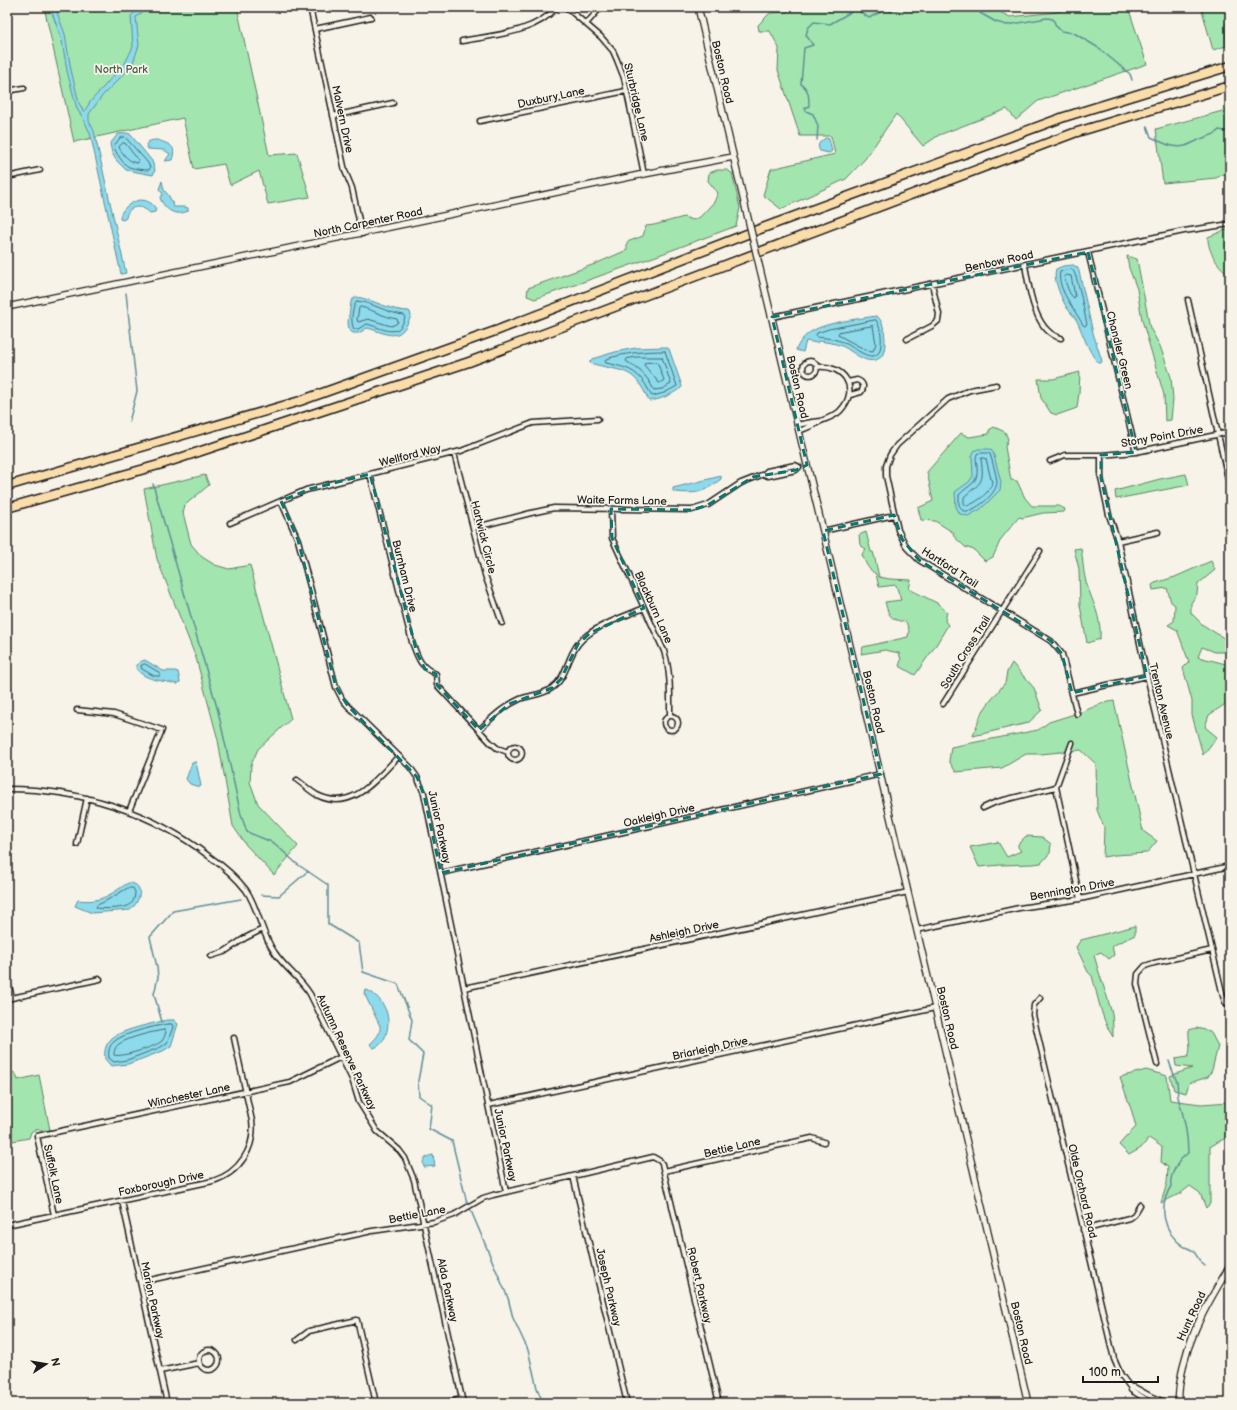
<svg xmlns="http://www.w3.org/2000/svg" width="1237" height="1410" font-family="'Balsamiq Sans',sans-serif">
	<rect width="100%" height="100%" fill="#f7f3e8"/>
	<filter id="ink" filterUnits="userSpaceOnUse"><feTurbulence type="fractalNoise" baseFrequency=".025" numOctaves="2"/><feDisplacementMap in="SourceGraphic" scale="8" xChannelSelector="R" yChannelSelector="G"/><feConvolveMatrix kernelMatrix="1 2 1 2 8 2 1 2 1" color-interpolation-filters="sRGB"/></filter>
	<g filter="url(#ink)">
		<path fill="#a3e5ae" stroke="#608065" d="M44,7H237L269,155L297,153L310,197L268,204L259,171L230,185L224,164L194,169L183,118L74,142Z
			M791,7H990L1010,17L1057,12L1071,7H1128L1147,64L1038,101L1016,120L1007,109L939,135L923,146L896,114L865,159L846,179L781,209L763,195L771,169L835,154L831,136H800L778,70L779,48L770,31H759L758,25L770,13L787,12Z
			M1201,7H1230V22L1225,24L1226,46L1213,50Z
			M1230,109V171L1216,178L1163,183L1156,129Z
			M717,170H727L732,173L740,208L736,226L659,255L535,299L527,296L528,288L595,264L627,250V242L643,236L646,226L654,225L684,217L693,220L700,217L714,202L718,193L708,181L709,173Z
			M1225,230H1230V274C1218,269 1207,249 1208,237Z
			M1127,256L1137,259L1150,328L1160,346L1171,377L1173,399L1171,420L1165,421L1164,395L1142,320L1137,289L1129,268Z
			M1080,372L1079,392L1077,408L1057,415L1051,413L1041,398L1038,379H1053Z
			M994,427L1005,432L1008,439L1005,447L1011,480L1017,481L1025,498L1032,506H1059L1065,509L1064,512L1043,513L1022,518L1019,517L1001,539L993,557L985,561L974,550L965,547C961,542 956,540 953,535L954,533L935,521L921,520L918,508L933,501L927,472L961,433L969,437L989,434V430Z
			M1186,474L1189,485L1116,499L1115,491L1160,479Z
			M205,475L209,485L185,505L183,513L191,544L202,557L215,565L229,569L250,565L291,719L258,749L251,765L250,782L258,804L298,846L274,875L246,845L233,826L218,740L196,658L157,559L144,489Z
			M866,532L871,552H873L874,555L879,577L890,579L911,580L909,589L937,603L947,612L945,621L948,625L936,645L915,675L903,668L899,666L901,660L899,653L885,650L861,654L863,647L908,637L909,630L906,622C891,620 889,617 885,602L901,600L896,585L879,587L876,574C868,570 865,562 862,554L866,549L860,545L859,535Z
			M1081,548C1083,559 1083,572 1086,582C1092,601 1102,618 1100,639L1087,643L1080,605L1079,569L1074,549Z
			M1211,561L1215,570L1198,584L1197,594L1191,603V613L1203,625L1230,642V652H1215L1202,647L1198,657L1230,665V704L1227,703L1209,715L1205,727L1217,737L1203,755L1192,715V701L1183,668L1189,662L1177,630L1168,625L1174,621L1175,605L1171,602L1167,588L1153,590L1152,585L1155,583L1175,577Z
			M1012,663L1034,688L1042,710L1028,723L973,736L981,714L988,704L1005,683L1007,672Z
			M1114,701L1143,831L1157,841L1147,853L1115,855L1103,857L1104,827L1097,810L1096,764L1081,750L1041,754H1026L1002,768L956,772L949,761L951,747L1038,730L1049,722L1084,711L1103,703Z
			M1026,836L1042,837L1051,844L1050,853L1041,863L1033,864L1001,865L979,867L970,847L998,842L1007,857L1021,851L1018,847V844Z
			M1135,926V935L1112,946L1114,955L1109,959L1101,952L1094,955C1099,975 1107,994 1112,1014C1113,1021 1113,1029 1113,1037C1101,1019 1098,996 1092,976L1088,972L1076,947L1081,940Z
			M1196,1028L1210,1031L1218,1046L1212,1070L1208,1077L1189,1083L1186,1093L1174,1090L1170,1076L1192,1068L1176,1066L1175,1059L1188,1057C1192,1047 1188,1040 1189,1030Z
			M1146,1070L1167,1076L1170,1100L1201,1104L1230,1102V1113L1228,1114L1230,1118V1136L1210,1146V1204L1206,1208L1200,1193L1190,1186L1181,1193L1161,1203L1167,1183L1168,1167L1161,1162L1162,1147L1149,1138L1141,1148L1129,1155L1119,1145L1124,1139L1136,1127L1132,1112L1120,1077Z
			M11,1071L16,1074L18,1080L39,1075L50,1130C43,1132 37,1127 31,1132L29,1138L7,1142V1072Z"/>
		<path fill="#8cdaeb" stroke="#5f8e98" d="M50,7H55L65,34L71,70L79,103L84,112L90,102L125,63L133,47L131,16L140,7H146L143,12L136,17L139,45L133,63L128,70L103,95L89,114V121L94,131L126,273L121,274L90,133L83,118L77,109L67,71L62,41Z
			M126,133L130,134L152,161L155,170L153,175L126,170L116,160L112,153L110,144L118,134Z
			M826,138L829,139L832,151L829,153L820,151C816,145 820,141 826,138Z
			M158,140C170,145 177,145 172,160L165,161L170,154L164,150L148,149L146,145C148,140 153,140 158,140Z
			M162,181L164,190L169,196L174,207H185L188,208V211C175,217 165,210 160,198L163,194L159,189Z
			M139,200C146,200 152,202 156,209L155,212L150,213C141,204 128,205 126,218L123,220L120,219C120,209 130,203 139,200Z
			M1073,265L1077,267L1079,271L1093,333L1102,361L1101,363H1098C1088,351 1083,334 1077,321C1074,316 1070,312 1067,308C1062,300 1052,278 1056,269L1063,266Z
			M357,297C375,300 390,311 409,311L410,312L411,316C409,320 407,326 403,330C394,341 378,330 367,328L359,333H353L349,330L348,322L351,302L353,299Z
			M876,316L878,317C884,323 885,334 885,343C885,347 884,354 881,357C868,368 853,351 842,346C834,343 826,342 818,341L817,343L806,341L803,352L796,350C799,342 805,335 812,331C827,322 858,319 876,316Z
			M665,347L669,349L682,386L681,388C671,395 660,400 649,401C633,365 623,373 590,363V361L592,359L615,352L636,348Z
			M978,449H990L993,452L1001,482L1000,490L981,509L968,516L960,514L956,507L955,492L969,482L973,476L972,457L974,451Z
			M721,476V479C703,493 698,494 675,492L673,491V488Z
			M145,660L163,671H175L178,672L180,682L178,684H176C163,680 144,681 136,668V665L142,661Z
			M195,762H196L201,786L199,787L190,784L186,779L192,763Z
			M128,883C130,883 132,883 134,884C146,889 136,906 130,910L92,913L75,906L78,900C101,903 109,895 128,883Z
			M365,990H367C377,995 384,1003 387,1014C390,1025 386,1046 373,1048L370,1044C376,1038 381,1034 380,1026L364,993Z
			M167,1020H174L178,1024L171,1046L163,1051L128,1064L111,1066L105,1059C104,1052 105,1045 111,1039C119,1030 155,1023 167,1020Z
			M433,1155L435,1166L424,1167C421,1160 426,1156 433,1155Z"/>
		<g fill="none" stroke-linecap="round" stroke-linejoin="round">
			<path stroke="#49686f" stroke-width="1" d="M125,137L148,163L150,168L149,170C144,170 134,169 129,167C123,164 115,152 114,146L120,138Z
				M123,143H125L138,160V163C130,163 122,154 119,147Z
				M1072,269C1078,274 1084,313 1087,324L1085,326L1083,325C1076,311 1056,288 1060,272Z
				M1066,275L1071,276L1075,296L1074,298C1069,295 1066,283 1064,277Z
				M357,301C374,303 386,313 404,315L405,317C404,320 403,324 401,326C394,337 377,326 367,324L358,329H354C350,323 352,307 357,301Z
				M361,307C373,310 384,317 397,319L398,322L396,324L391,326L368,319L358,322L357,320L359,308Z
				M876,320C880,326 882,337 881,344C879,369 855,348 845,343C837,339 826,338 817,337L816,335L817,333L829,329Z
				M873,326L876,344L873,351L866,350L838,335L839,332Z
				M665,351L677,386L664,393L653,396L651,395C640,371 630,368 606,363L605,361L606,359C625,353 645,351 665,351Z
				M637,357H662L671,384L662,389L654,390C645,373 641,371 626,361L627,359Z
				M656,362L658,364L664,380L663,381L659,383L644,365L645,363Z
				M980,453H988L990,454C993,463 996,474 997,482C997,494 974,513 963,511L959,505V495C968,485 979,484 977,467C977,462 975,459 977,454Z
				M983,458L986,459L992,483C990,493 975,504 966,506L964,503V497C980,482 985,485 981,459Z
				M145,664L160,673V676H154L142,669L141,666Z
				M128,888H133L135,892C135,896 134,901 131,904C127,909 102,909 96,908L97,905L104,902Z
				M168,1024H172L173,1027L167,1043L161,1047L127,1060L114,1062L109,1058C108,1052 109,1045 115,1041C124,1033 155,1026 168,1024Z
				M164,1030L166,1032C165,1035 164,1038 162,1041C157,1046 121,1058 114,1055C114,1051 115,1047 119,1044C129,1037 152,1032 164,1030Z"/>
			<path stroke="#5f8e98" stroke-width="1.5" d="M888,7L890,11L897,10L902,7
				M950,7L956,8L961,7
				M977,7L980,13L996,22L1007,25L1047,18L1053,19L1056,26L1061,31L1074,33L1097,47L1130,74L1132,80
				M1147,126L1151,137C1161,142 1173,149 1185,146C1192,144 1199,139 1206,137C1213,134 1214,136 1219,130L1230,132
				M817,140L818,126L813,114L806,111L805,108L809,106C809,97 809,89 801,84L804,48L813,45L806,35L808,28L814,22L830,24L856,9L869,18L888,8
				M126,293L137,391L129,422
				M153,484L218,711L241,815L247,832L274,843L297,864L328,885V924L359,943L363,972L398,984L412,1020L409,1040L423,1054L418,1081L419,1096L432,1105L429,1129L452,1141L466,1199L508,1298L513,1318L528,1350L537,1388L543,1403
				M261,895L279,896L308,871
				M162,1022L154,994L158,977L157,967L150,937L173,911L241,899
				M1169,1061C1171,1068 1174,1074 1177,1082C1178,1086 1177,1092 1178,1097C1184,1116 1188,1133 1188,1153C1179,1159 1169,1175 1171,1186C1158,1207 1163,1232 1183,1246C1186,1248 1192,1249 1194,1252C1199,1258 1198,1261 1205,1266"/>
			<g stroke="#1c1c1c" stroke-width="7">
				<path id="minor" d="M310,7L345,171L352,188L362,234
					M566,7L601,37L613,51L617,60L624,78L644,174
					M586,24L601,7
					M315,29L371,17
					M462,41C494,35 535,33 557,7
					M7,91L24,88
					M333,116L393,103
					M480,121L626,91
					M7,177L40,170
					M1088,252L1136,452
					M1025,265C1029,287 1034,332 1061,338
					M1188,300L1230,488
					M772,317L1184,231L1230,224
					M907,339L932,326L938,321L939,314L932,284
					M803 368a7 7 0 1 1 14 0a7 7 0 1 1-14 0Z
					M848,382L857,380C863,382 865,387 861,392L850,395
					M996,385L970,390L948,399L897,445L890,455L886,466V476L898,530L907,548L919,560L1051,641L1062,654L1077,714
					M797,425L812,422L821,421
					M799,431C807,428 814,425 821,421C828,418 835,416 840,411C861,389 844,364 817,367
					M454,453L485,575L502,623
					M1101,455V478L1109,515L1118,541L1147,676L1223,996L1225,1002L1230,1006
					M1050,461L1065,455H1101L1136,452L1230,432
					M370,474L412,642C418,658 420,667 436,674L437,685L490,742L497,748L508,752
					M281,501L298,540L336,687L342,699L348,706L410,767L417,777L424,793L506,1192
					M611,509L612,538L664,651C671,672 670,694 670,716
					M230,523L306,490L461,451L533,423L598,419
					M473,528L531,513L554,508L692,510L708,505L741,483L764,474L767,471L795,465L799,467L796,470L768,476L764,474
					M823,531L894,515
					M1118,541L1158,532
					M1072,693L1147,676
					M943,704L1040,551
					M77,710L114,714L162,730L129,811
					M664 723a7 7 0 1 1 14 0a7 7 0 1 1-14 0Z
					M479,730C492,718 504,706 520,699C530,695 543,695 552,688C567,677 567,658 578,644C592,626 624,617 644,608
					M1072,743L1056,787L1080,899
					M508 753a7 7 0 1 1 14 0a7 7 0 1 1-14 0Z
					M297,780C304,785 310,791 317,795C353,813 377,778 399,756
					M7,789C81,789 152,812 210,857C223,866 236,877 246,890C259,909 261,934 275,953C285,968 300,978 310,994L352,1079L359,1102L377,1131L399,1150L405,1158L414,1180L463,1403
					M983,808L996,802L1056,787
					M77,844L87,798
					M441,873L881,774
					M917,930L1019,908L1080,899L1230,866
					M211,956L224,952L245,938L263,929
					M7,977L12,998
					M464,988L908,892
					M1040,998L1034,1005L1033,1015L1114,1359L1121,1375L1130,1387
					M7,999L100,979
					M1157,1064L1137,984L1138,974L1145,966L1154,963L1212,950
					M489,1105L935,1008
					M664,1171L812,1138L824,1142
					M573,1176L627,1403
					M122,1201L167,1403
					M54,1215L37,1136L290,1082L341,1057
					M7,1225L213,1181C239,1173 256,1148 252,1121L234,1038
					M1083,1230L1129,1218L1134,1215L1140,1205
					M141,1282L372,1231L434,1222L454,1215L483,1198L493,1195L653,1157L660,1161L662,1164L719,1403
					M297,1340L309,1331L357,1320L376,1403
					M199 1360a10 10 0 1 1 20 0a10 10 0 1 1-20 0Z
					M160,1371L199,1363
					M445,1403L462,1399
					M1152,1403L1131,1390L1130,1387H1134L1152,1397L1167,1403"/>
			</g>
			<g stroke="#1c1c1c" stroke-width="8">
				<path id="tertiary" d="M698,7L746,210
					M760,269L823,531L1028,1403
					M7,307L644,174L733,157
					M1178,1403C1180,1350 1203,1310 1230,1266"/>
			</g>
			<g stroke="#1c1c1c" stroke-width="11">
				<path id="motorway" d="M7,486L300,401L498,330L760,229L1064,117L1230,66
					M7,508L162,464L469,362L1074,133L1230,86"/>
			</g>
			<use href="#minor" stroke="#f7f3e8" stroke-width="4"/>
			<use href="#tertiary" stroke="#f7f3e8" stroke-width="5.5"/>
			<use href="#motorway" stroke="#faddab" stroke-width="8"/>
			<g stroke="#1c1c1c" stroke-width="8" stroke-linecap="butt">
				<path id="tertiary-bridge" d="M746,210L760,269"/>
			</g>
			<use href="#tertiary-bridge" stroke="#f7f3e8" stroke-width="5.5"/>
		</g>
	</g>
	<path fill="none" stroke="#0f766e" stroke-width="3" stroke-dasharray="8 5" stroke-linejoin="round" d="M1088,252L1136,452L1101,455V478L1147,676L1072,693L1062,654L1051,641L919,560L902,539L894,515L823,531L881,774L441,873L424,795L417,777L348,706L336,687L298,540L281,501L310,489L370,474L417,653L425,669L436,674L437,685L479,730L509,704L552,688L561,679L578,644L590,633L644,608L612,538L611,509L692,510L708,505L753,477L796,470L807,465L772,317Z"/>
	<g text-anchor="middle" stroke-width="3.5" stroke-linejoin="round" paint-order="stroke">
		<g font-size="11" fill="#445848" stroke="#f7f3e8">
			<text x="121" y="73">North Park</text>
		</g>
		<g font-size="11" fill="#1c1c1c" stroke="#f7f3e8">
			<text transform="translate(723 72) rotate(77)" y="4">Boston Road</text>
			<text transform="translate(551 97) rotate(-12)" y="4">Duxbury Lane</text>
			<text transform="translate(637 102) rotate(77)" y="4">Sturbridge Lane</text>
			<text transform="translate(343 119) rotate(78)" y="4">Malvern Drive</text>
			<text transform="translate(368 222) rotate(-12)" y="4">North Carpenter Road</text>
			<text transform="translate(999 261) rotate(-12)" y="4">Benbow Road</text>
			<text transform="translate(1120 350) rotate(76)" y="4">Chandler Green</text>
			<text transform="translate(798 387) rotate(77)" y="4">Boston Road</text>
			<text transform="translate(1162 436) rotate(-10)" y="4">Stony Point Drive</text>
			<text transform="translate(410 455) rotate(-14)" y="4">Wellford Way</text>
			<text transform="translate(622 500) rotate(1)" y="4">Waite Farms Lane</text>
			<text transform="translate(484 537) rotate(76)" y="4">Hartwick Circle</text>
			<text transform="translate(950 567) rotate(33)" y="4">Hartford Trail</text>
			<text transform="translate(405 576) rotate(76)" y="4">Burnham Drive</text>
			<text transform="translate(654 607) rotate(66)" y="4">Blackburn Lane</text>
			<text transform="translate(965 652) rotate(-58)" y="4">South Cross Trail</text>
			<text transform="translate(1162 701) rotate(77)" y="4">Trenton Avenue</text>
			<text transform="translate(874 702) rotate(77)" y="4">Boston Road</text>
			<text transform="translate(659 815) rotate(-13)" y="4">Oakleigh Drive</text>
			<text transform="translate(440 827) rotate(78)" y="4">Junior Parkway</text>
			<text transform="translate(1072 889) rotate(-10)" y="4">Bennington Drive</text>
			<text transform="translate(684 931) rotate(-12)" y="4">Ashleigh Drive</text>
			<text transform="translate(948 1018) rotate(77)" y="4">Boston Road</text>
			<text transform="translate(710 1048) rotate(-12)" y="4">Briarleigh Drive</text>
			<text transform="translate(347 1052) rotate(65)" y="4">Autumn Reserve Parkway</text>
			<text transform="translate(189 1095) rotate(-12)" y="4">Winchester Lane</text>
			<text transform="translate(506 1145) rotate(78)" y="4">Junior Parkway</text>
			<text transform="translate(732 1147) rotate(-13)" y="4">Bettie Lane</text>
			<text transform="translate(54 1174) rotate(78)" y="4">Suffolk Lane</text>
			<text transform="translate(161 1183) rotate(-12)" y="4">Foxborough Drive</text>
			<text transform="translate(1083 1191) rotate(77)" y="4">Olde Orchard Road</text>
			<text transform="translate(417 1214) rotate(-11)" y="4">Bettie Lane</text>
			<text transform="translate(700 1285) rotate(77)" y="4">Robert Parkway</text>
			<text transform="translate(609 1287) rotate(77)" y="4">Joseph Parkway</text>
			<text transform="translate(448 1290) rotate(78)" y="4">Alda Parkway</text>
			<text transform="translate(153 1300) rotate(78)" y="4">Marion Parkway</text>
			<text transform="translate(1191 1316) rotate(-65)" y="4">Hunt Road</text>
			<text transform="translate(1022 1333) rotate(77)" y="4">Boston Road</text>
		</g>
	</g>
	<rect width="1237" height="1410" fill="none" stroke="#f7f3e8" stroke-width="24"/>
	<rect x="12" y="12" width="1213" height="1386" fill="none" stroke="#1c1c1c" stroke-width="1.5" filter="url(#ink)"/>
	<g transform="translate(46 1364) rotate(78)" stroke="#f7f3e8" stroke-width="3" paint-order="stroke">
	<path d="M0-3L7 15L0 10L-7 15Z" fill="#1c1c1c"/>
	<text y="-6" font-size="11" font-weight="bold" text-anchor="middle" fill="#1c1c1c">N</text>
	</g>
	<path d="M1083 1376v6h75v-6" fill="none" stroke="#1c1c1c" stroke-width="2"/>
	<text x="1089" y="1376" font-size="12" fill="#1c1c1c" stroke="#f7f3e8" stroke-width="3" paint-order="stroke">100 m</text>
</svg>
